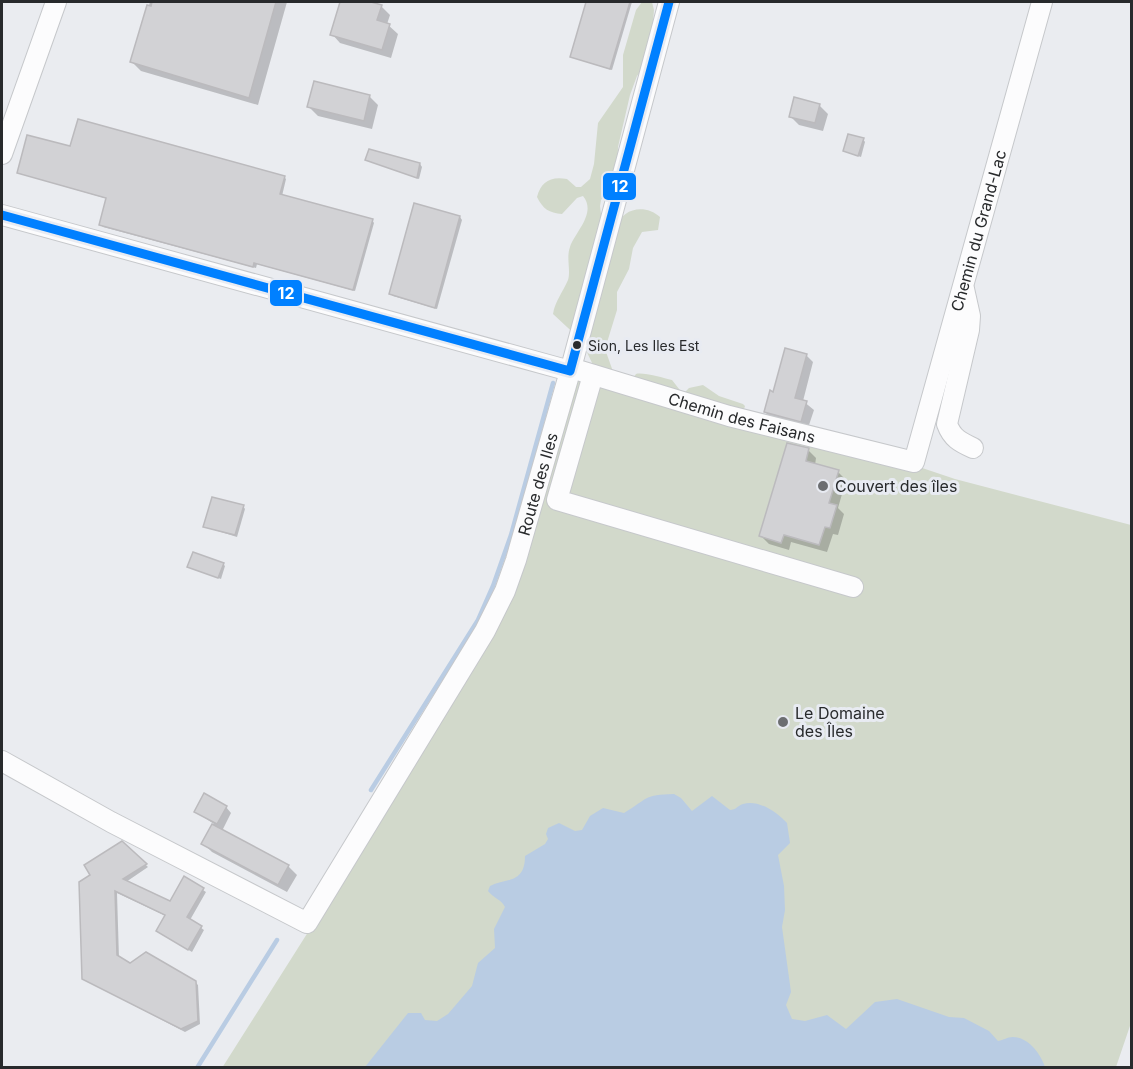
<svg xmlns="http://www.w3.org/2000/svg" width="1133" height="1069" font-family="Inter,sans-serif">
	<rect width="100%" height="100%" fill="#eaecf0"/>
	<path fill="#d2d9cb" d="M642,2H652L654,10L650,60L637,76L630,95L618,147L617,174L614,186L601,200L600,206L603,231L614,243C616,238 615,233 616,228C622,207 646,204 660,217L658,230L642,232L633,248L629,269L617,292V310L605,349L616,380L627,386L636,374C643,372 663,378 672,380L683,394L689,388L703,385L719,396L743,404L745,406L740,422L758,413L955,479L1131,525L1132,1020L1116,1067L222,1068L310,929L487,635L571,383L595,369L581,340L553,314C555,301 563,292 568,280C571,270 566,258 570,247C575,232 597,213 583,196L577,198L562,214C549,213 543,209 537,197C541,182 550,176 567,179L576,187H581L590,179L594,164L598,123L623,87V55L636,10Z"/>
	<path fill="#b9cce3" d="M674,794L681,798L692,811L712,796L730,810C736,810 737,806 743,804C758,799 777,812 787,823L790,843L778,855L784,886L785,910L782,927L791,992L786,1005L792,1019L805,1021L827,1015L846,1029L875,1002L897,999L949,1017L964,1018L989,1031L998,1041C1004,1040 1007,1037 1013,1037C1028,1037 1041,1054 1045,1067H365L408,1013H421L425,1020L437,1021L448,1014L472,986L478,963L495,948L494,929L505,907C501,899 493,898 488,891L490,886C506,878 525,884 525,856L545,844L548,839L546,834L548,828L559,823L575,831L582,830L590,816L603,808L624,813C649,798 643,795 674,794Z"/>
	<path fill="#0003" d="M150,2H287L258,105L141,71L132,62Z
		M341,2H366L381,6L390,15L387,24L398,34L391,58L340,43L332,34Z
		M588,2H632L612,70L571,57Z
		M369,96L378,105L372,129L318,116L309,107Z
		M819,105L828,114L823,131L799,125L790,116Z
		M863,139L865,142L861,157L844,151Z
		M71,148L284,177L286,179L282,196L372,220L374,223L355,291L257,264L256,268L103,227L101,225L108,199L18,173Z
		M367,160L420,164L422,167L419,179Z
		M460,217L462,220L437,309L393,296L390,293Z
		M806,355L813,362L803,401L814,410L808,428L772,419L765,412L775,393Z
		M808,450L816,458L815,465L838,472L846,480L838,508L844,514L838,535L833,534L827,552L791,542L789,550L769,544L761,536Z
		M243,506L245,509L237,537L205,527Z
		M223,564L225,566L221,579L189,567Z
		M226,807L231,813L222,831L288,866L297,875L287,892L212,852L203,843L214,824L196,812Z
		M122,843L148,867L126,882L170,903L185,878L206,892L190,920L204,930L192,952L160,933L166,916L117,893L119,958L130,965L195,982L198,985L200,1024L185,1032L87,981L92,875Z"/>
	<g fill="none" stroke-linecap="round" stroke-linejoin="round">
		<path stroke="#b9cce3" stroke-width="4.5" d="M371,790L478,620L493,586L511,535L553,383
			M197,1068L277,940"/>
	</g>
	<path fill="#d2d2d5" stroke="#bbbabd" stroke-width="1.5" d="M152,2H276L249,98L130,62L147,5L151,6Z
		M340,2H371L382,5L377,20L390,24L382,50L330,35Z
		M586,2H630L610,69L570,57Z
		M314,81L370,95L364,121L307,107Z
		M794,97L820,104L815,123L789,117Z
		M78,119L285,176L280,194L373,219L353,290L254,263L253,267L99,225L106,198L17,173L27,135L70,146Z
		M848,134L864,138L858,156L843,151Z
		M369,149L420,163L417,178L365,160Z
		M414,203L460,216L435,308L389,294Z
		M785,348L807,354L795,398L807,401L801,422L764,412L770,390L773,392Z
		M787,443L809,448L806,461L839,470L829,503L837,505L830,528L825,527L819,545L784,535L781,543L759,536Z
		M212,497L244,505L235,535L203,527Z
		M193,552L224,563L218,578L187,567Z
		M204,793L227,806L217,824L194,812Z
		M212,824L289,865L278,885L201,844Z
		M122,841L147,864L123,879L170,901L184,876L204,888L187,917L202,926L188,950L156,931L165,915L115,891L117,955L130,963L146,952L196,981L198,1021L181,1029L82,979L79,882L90,875L84,865Z"/>
	<g fill="none" stroke-linecap="round" stroke-linejoin="round">
		<g stroke="#c6c8cb" stroke-width="22">
			<g id="minor">
				<path d="M2,154L56,2"/>
				<path d="M2,215L570,371"/>
				<path d="M964,289L970,316L969,330L947,424C952,438 960,442 973,448"/>
				<path id="s1" d="M571,368L729,416L914,462L1042,2"/>
				<path d="M593,375L557,500L853,587"/>
				<path id="s2" d="M2,761L111,822L307,923L485,631L505,591L516,560L571,368L669,2"/>
			</g>
		</g>
		<use href="#minor" stroke="#fcfcfd" stroke-width="20"/>
		<g stroke="#e8ebf2" stroke-width="14">
			<path id="bus-1" d="M2,215L570,371
				M570,371L669,2"/>
		</g>
		<use href="#bus-1" stroke="#0080ff" stroke-width="9"/>
	</g>
	<circle fill="#282a2c" stroke="#e8ebf2" stroke-width="2" cx="577" cy="345" r="5"/>
	<g fill="#6c6e71" stroke="#e8ebf2" stroke-width="2">
		<circle cx="823" cy="486" r="6"/>
		<circle cx="783" cy="722" r="6"/>
	</g>
	<g text-anchor="middle" stroke-width="6" stroke-linejoin="round" paint-order="stroke">
		<g font-size="14" fill="#282a2c" stroke="#e8ebf2" text-anchor="start">
			<text x="588" y="351">Sion, Les Iles Est</text>
		</g>
		<g font-size="16" fill="#282a2c" stroke="#e8ebf2">
			<text dy="6" stroke="none"><textPath href="#s1" startOffset="596">Chemin du Grand-Lac</textPath></text>
			<text dy="6" stroke="none"><textPath href="#s1" startOffset="178">Chemin des Faisans</textPath></text>
			<text dy="6" stroke="none"><textPath href="#s2" startOffset="844">Route des Iles</textPath></text>
		</g>
		<g font-size="16" fill="#282a2c" stroke="#e8ebf2" text-anchor="start">
			<text x="835" y="492">Couvert des îles</text>
			<text x="795" y="719">Le Domaine<tspan x="795" dy="18">des Îles</tspan></text>
		</g>
	</g>
	<g stroke="#e8ebf2" stroke-width="2">
		<rect x="602" y="172" width="35" height="29" rx="6" fill="#0080ff"/>
		<rect x="269" y="279" width="34" height="28" rx="6" fill="#0080ff"/>
	</g>
	<g font-size="16" text-anchor="middle" font-weight="bold" fill="#fff">
		<text x="620" y="192">12</text>
		<text x="286" y="299">12</text>
	</g>
	<rect width="1133" height="1069" fill="none" stroke="#282a2c" stroke-width="6"/>
</svg>
